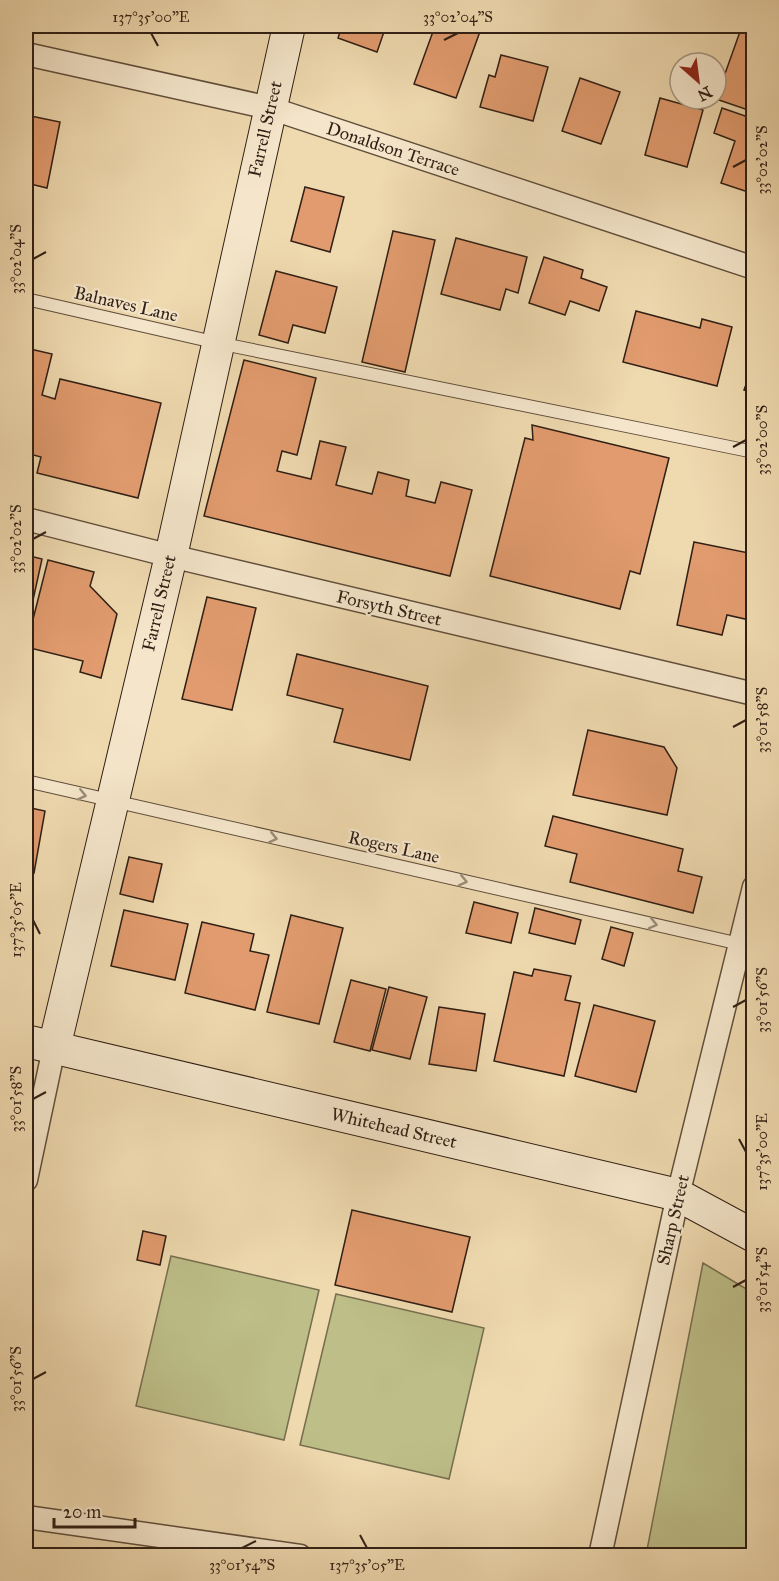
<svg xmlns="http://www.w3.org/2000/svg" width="779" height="1581" font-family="'IM FELL Great Primer',serif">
	<rect width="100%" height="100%" fill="#efd9af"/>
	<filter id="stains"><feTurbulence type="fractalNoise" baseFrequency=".00333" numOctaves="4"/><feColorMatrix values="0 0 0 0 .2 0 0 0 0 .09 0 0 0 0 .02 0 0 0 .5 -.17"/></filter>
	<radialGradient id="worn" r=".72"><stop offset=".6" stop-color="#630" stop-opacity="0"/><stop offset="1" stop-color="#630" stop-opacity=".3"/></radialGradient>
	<path fill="#bdbe88" stroke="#766e4e" stroke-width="1.5" d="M171,1256L319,1290L284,1440L136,1406Z
		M703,1263L753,1293V1555H646Z
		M336,1294L484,1328L449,1479L300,1445Z"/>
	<path fill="#e19b6e" stroke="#301f14" stroke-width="1.5" d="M342,26H386L377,52L338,38Z
		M435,26H482L456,98L414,84Z
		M742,26H754V112L716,99Z
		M501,55L548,67L533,121L480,107L489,75L495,77Z
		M580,78L620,92L601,144L562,131Z
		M660,98L703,110L687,167L645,155Z
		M722,108L754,119V194L721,183L735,141L714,133Z
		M26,115L60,122L47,188L26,183Z
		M305,187L344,197L330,252L291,241Z
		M393,231L435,240L405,372L362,362Z
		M456,238L527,257L518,293L506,289L500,310L441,294Z
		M544,257L583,270L581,278L607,287L599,311L570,301L565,315L529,303Z
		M276,271L337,287L325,333L293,325L288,343L259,335Z
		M636,311L700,328L702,319L732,327L717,386L623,362Z
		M26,348L52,354L42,395L55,399L60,379L161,403L138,498L37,473L41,457L26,453Z
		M244,360L316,378L297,455L282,451L277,471L311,479L320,441L346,447L336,485L372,494L378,472L409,480L406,496L435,503L441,482L472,490L450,576L204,516Z
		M754,363V393L744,390Z
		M532,425L669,458L640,574L630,571L620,609L490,576L525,438L533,440Z
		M694,542L754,554V621L727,615L722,635L677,625Z
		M26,555L42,559L26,632Z
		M48,560L94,572L90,586L117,614L101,678L80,672L83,661L26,647Z
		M207,597L256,608L232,710L182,699Z
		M297,654L428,686L410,760L334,742L343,709L287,695Z
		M588,730L664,747L677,768L667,815L573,795Z
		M26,807L45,811L34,873L26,871Z
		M553,816L683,849L678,871L702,877L693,913L570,882L577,854L545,846Z
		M129,857L162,864L153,902L120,894Z
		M474,902L518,913L511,943L466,933Z
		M535,908L581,920L575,944L529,933Z
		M124,910L188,924L175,980L111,966Z
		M291,915L343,928L319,1024L267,1012Z
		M202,922L254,934L250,951L269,955L255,1010L185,993Z
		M611,927L633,933L624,966L602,959Z
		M534,969L571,976L565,1000L580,1003L564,1076L494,1061L514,972L532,976Z
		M351,980L386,989L370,1051L334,1042Z
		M389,987L427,997L410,1059L372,1050Z
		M594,1005L655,1021L636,1092L575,1076Z
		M439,1007L485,1014L476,1071L429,1064Z
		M352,1210L470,1237L452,1312L335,1285Z
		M143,1231L166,1236L160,1265L137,1260Z"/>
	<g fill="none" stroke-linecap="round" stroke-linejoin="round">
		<g stroke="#604e3b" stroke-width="14">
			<path id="service" d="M26,299L218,343L754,452
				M26,781L740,944L754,952"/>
		</g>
		<g stroke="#604e3b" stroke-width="25">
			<path id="minor" d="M26,54L270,108L754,268
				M26,519L171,556L754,694
				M26,1180L54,1048
				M26,1517L300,1556
				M600,1556L678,1195L754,887"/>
		</g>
		<g stroke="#301f14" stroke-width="34">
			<path id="secondary" d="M26,1041L678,1195L754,1236
				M54,1048L171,556L289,26"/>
		</g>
		<use href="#service" stroke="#f5e6cb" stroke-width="12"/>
		<use href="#minor" stroke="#f5e6cb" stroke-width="22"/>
		<use href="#secondary" stroke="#f5e6cb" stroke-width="32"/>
	</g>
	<defs><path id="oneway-chevron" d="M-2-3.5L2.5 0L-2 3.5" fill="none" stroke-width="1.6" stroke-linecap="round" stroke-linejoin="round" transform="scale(1.5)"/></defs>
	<g stroke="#9c8c79">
		<use href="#oneway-chevron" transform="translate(82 795) rotate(13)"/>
		<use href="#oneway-chevron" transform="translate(273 838) rotate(13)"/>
		<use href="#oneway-chevron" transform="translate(463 881) rotate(13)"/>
		<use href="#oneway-chevron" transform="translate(653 924) rotate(13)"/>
	</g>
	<path fill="none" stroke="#301f14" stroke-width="2" d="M151,33L158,46M444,40L458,33M733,167L746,160M33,259L46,252M733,447L746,440M33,539L46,532M733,727L746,720M33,920L40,934M733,1007L746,1000M33,1099L46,1092M739,1139L746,1152M733,1287L746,1280M33,1379L46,1372M360,1535L367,1548M242,1548L256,1541"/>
	<g text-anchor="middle" stroke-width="4.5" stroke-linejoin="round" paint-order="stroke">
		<g font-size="18" fill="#301f14" stroke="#f5e6cb">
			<text transform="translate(265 129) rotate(-77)" y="6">Farrell Street</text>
			<text transform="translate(393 149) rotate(18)" y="6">Donaldson Terrace</text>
			<text transform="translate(126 304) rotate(13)" y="6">Balnaves Lane</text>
			<text transform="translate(159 603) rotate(-77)" y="6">Farrell Street</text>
			<text transform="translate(389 608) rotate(13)" y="6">Forsyth Street</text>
			<text transform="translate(394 847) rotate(13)" y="6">Rogers Lane</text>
			<text transform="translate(394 1128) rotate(13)" y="6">Whitehead Street</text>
			<text transform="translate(673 1220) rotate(-77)" y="6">Sharp Street</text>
		</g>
	</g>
	<rect width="779" height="1581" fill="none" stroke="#efd9af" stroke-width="66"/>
	<g transform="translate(698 81) rotate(152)"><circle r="28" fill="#f5e6cb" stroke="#a69682" stroke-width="1.5"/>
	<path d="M0-4.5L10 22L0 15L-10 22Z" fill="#8f2418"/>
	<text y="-9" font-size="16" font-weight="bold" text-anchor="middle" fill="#301f14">N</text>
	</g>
	<path d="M54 1518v9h81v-9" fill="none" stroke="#301f14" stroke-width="3"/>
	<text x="63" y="1518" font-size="18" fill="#301f14" stroke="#f5e6cb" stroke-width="4.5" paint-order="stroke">20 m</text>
	<rect x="33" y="33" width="713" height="1515" fill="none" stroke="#301f14" stroke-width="2"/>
	<g font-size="15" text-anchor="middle" fill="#301f14">
		<text x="151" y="22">137°35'00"E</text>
		<text x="458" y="22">33°02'04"S</text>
		<text transform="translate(762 160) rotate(-90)" y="5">33°02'02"S</text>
		<text transform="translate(16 259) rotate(-90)" y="5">33°02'04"S</text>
		<text transform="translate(762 440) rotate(-90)" y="5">33°02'00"S</text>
		<text transform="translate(16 539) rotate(-90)" y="5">33°02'02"S</text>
		<text transform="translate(762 720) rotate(-90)" y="5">33°01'58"S</text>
		<text transform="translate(16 920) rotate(-90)" y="5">137°35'05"E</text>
		<text transform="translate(762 1000) rotate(-90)" y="5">33°01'56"S</text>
		<text transform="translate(16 1099) rotate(-90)" y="5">33°01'58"S</text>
		<text transform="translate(762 1152) rotate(-90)" y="5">137°35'00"E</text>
		<text transform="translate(762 1280) rotate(-90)" y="5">33°01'54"S</text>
		<text transform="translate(16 1379) rotate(-90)" y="5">33°01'56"S</text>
		<text x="242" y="1570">33°01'54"S</text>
		<text x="367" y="1570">137°35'05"E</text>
	</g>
	<rect width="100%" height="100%" filter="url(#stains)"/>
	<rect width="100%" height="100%" fill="url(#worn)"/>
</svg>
